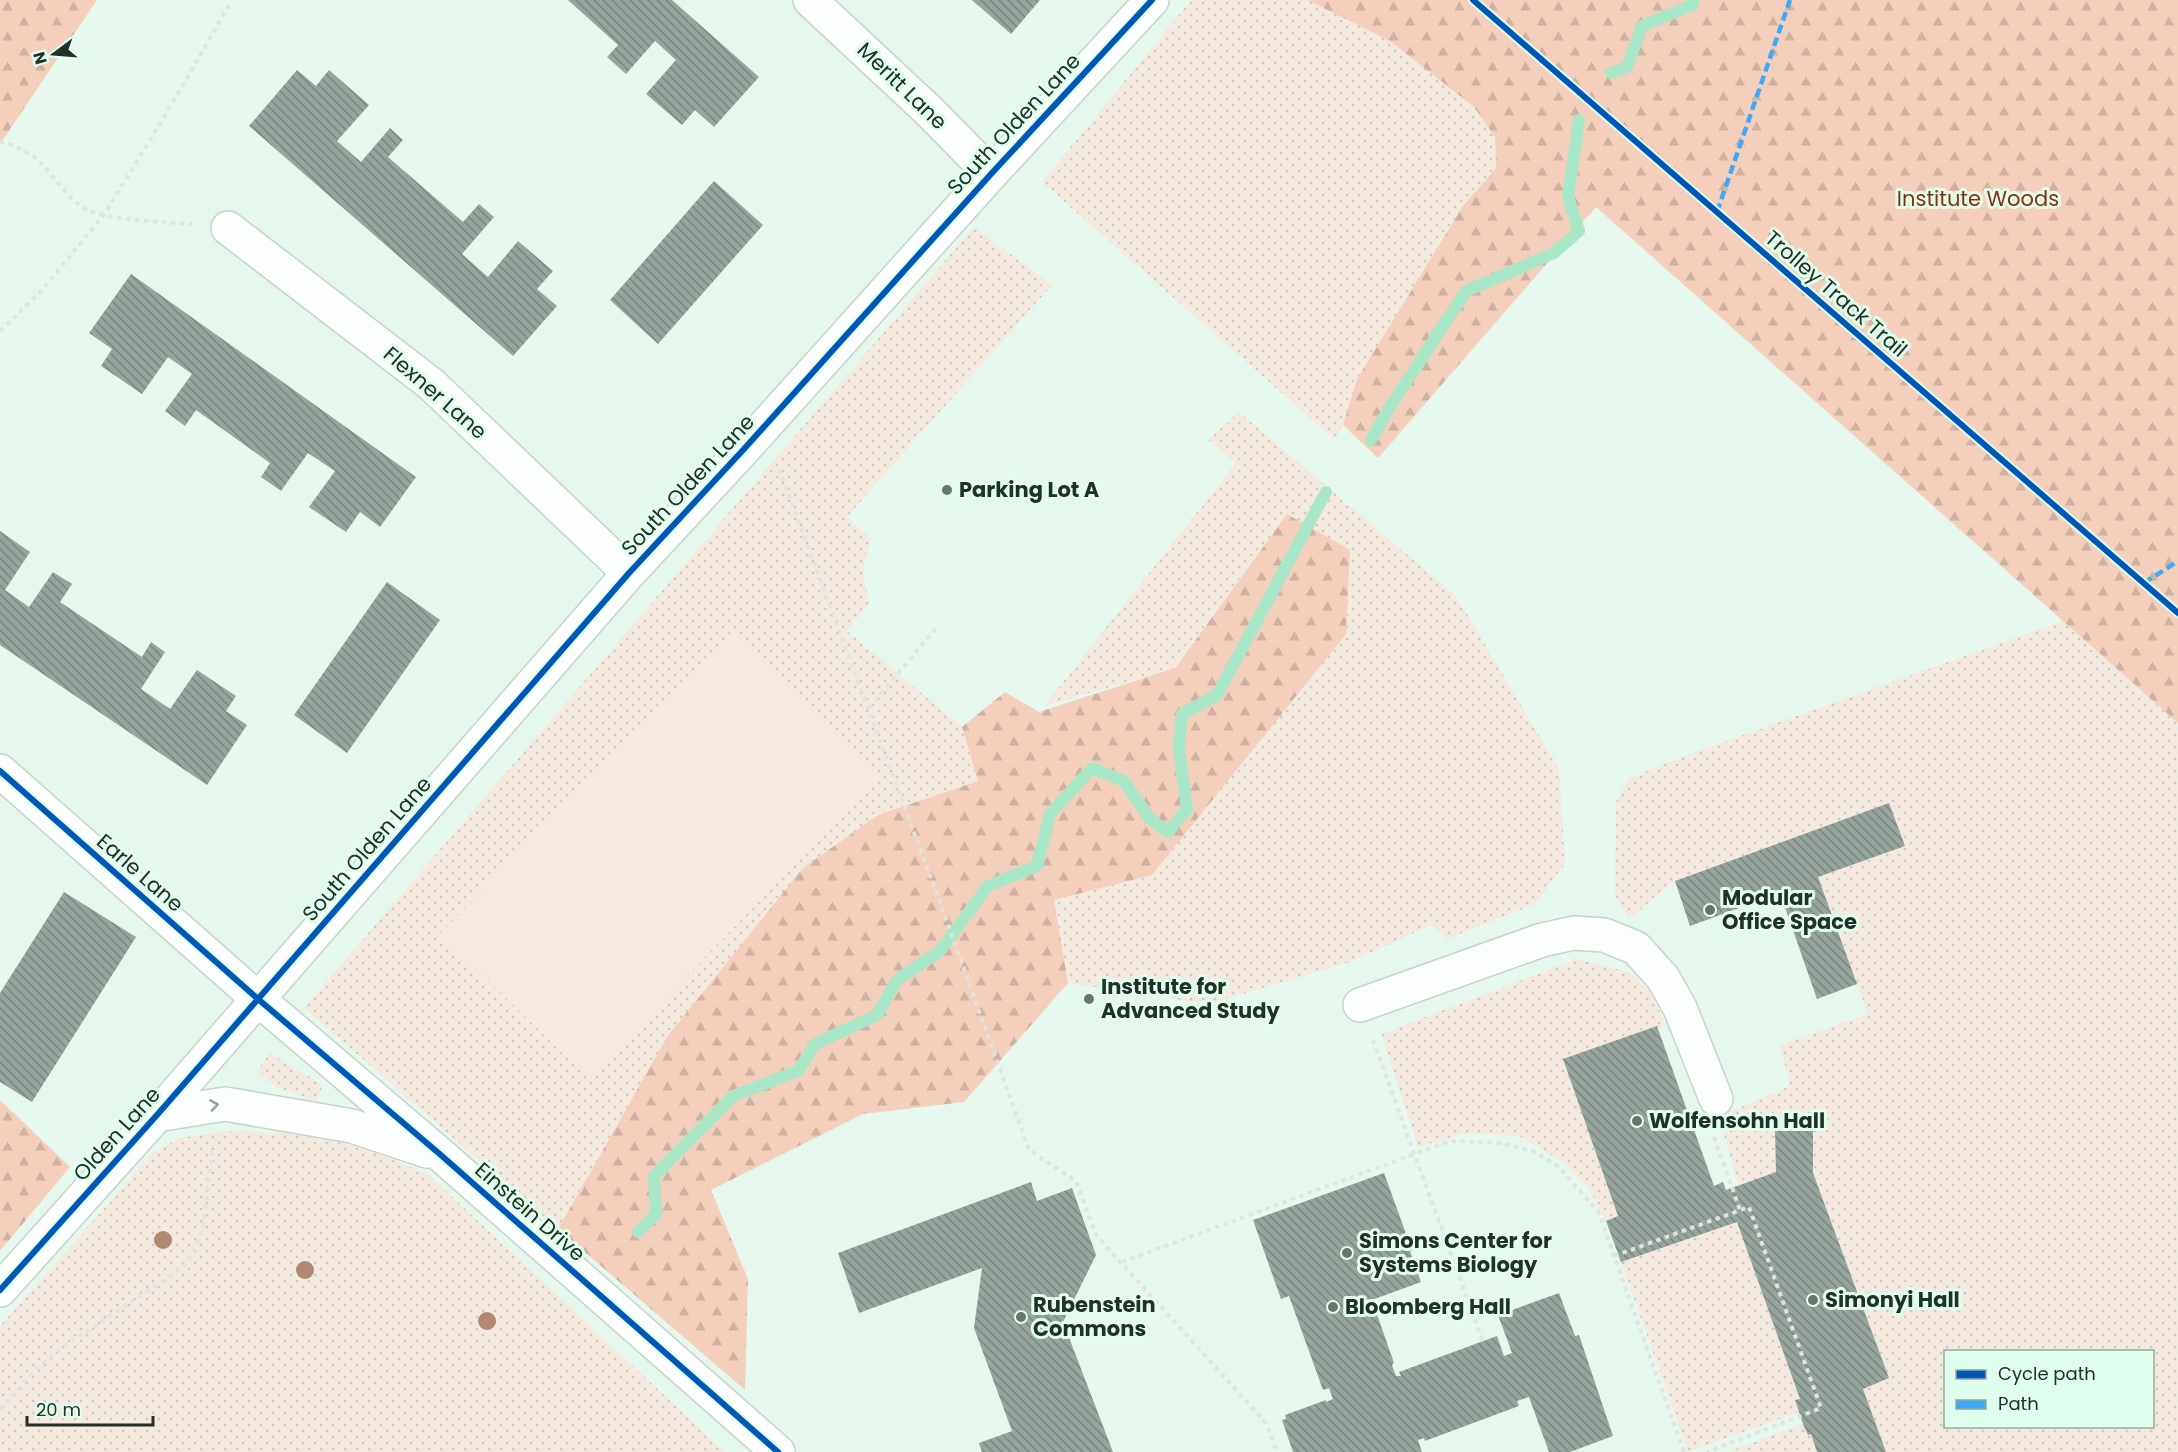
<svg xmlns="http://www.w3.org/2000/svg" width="2178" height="1452" font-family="Poppins,sans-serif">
	<defs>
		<pattern id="green-dots" width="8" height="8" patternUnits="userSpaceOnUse" patternTransform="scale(1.5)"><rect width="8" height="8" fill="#f3e9df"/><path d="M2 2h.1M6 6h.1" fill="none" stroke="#d0c8bf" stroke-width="1.8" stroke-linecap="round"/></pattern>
		<pattern id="forest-firs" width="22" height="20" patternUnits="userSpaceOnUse" patternTransform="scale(1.5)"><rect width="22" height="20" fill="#f3cfbc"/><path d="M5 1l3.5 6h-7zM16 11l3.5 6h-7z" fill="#d0b2a2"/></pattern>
		<pattern id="building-back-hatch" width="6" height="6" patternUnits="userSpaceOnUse" patternTransform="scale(1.5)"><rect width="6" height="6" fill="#97a59e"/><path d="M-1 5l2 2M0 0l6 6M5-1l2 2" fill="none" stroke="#7b8781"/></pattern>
	</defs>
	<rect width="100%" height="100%" fill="#e6f7ee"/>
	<path fill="url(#green-dots)" fill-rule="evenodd" d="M1191,0H1307L1390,41L1474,107L1495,137L1496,168L1463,206L1357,379L1343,425L1334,439L1042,182Z
		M974,227L1052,285L847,517L872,539C861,569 861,573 870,603L847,631L962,727L978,781L878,815L667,1037L558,1229L304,1008Z
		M1239,412L1456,596L1559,769L1565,864L1535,904L1447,939L1431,925L1353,961L1209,1004L1068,983L1054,900L1152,875L1287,514L1173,669L1044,706L1236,463L1208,440Z
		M2063,621L2178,723V1452H1886L1863,1389L1889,1377L1813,1173V1131H1775L1776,1172L1738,1185L1719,1116L1790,1086L1780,1045L1868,1014L1818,877L1905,846L1889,803L1675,881L1629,919L1615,895L1616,802L1629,778L1690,754ZM1946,1352H2152V1426H1946Z
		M1577,959L1629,972L1650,991L1666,1025L1563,1060L1618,1216L1606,1221L1589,1189L1561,1161L1519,1136L1468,1133L1418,1147L1381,1034Z
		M269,1053L323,1085L316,1101L278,1088L257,1072Z
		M228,1131L285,1133L363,1147L429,1175L725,1452H0V1326L153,1153L179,1138Z
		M1737,1222L1800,1399L1795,1401L1799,1412L1688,1452L1621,1262Z
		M1803,1424L1807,1435L1811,1434L1817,1452H1728Z"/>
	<path fill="url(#forest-firs)" d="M0,0H97L0,144Z
		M1307,0H2178V723L1596,207L1378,458L1343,425L1357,379L1463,206L1496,168L1495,137L1474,107L1390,41Z
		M1287,514L1350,550L1346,634L1152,875L1054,900L1068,983L964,1102L863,1114L711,1190L748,1279L745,1390L558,1229L667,1037L803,868L878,815L978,781L962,727L1005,692L1039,712L1175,668Z
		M0,1100L70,1167L0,1251Z"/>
	<path fill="#f3e9df" d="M734,632L881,776L588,1078L440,934Z"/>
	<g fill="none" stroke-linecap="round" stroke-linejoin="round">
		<path stroke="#a8e8c8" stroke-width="12" d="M1611,73L1627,67L1642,26L1692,5L1693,0
			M1371,440L1393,402L1466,291L1554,253L1579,231L1568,197L1579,120
			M638,1232L656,1214L654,1176L733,1096L798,1071L815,1044L877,1015L897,980L940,951L988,886L1037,866L1050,814L1092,768L1124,781L1149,818L1168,832L1187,809L1179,749L1182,714L1217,695L1326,492"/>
	</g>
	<path fill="url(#building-back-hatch)" d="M568,0H672L759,77L714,127L695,110L682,125L646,94L676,60L655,41L626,74L607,57L618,45Z
		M972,0H1040L1011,34Z
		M297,70L316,86L329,70L369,105L337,141L361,162L390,128L403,140L388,157L463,222L479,204L494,217L462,254L488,277L518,241L553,271L537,289L557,306L513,356L249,126Z
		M714,181L763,225L658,344L610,300Z
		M131,274L416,477L380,527L360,512L346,532L309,507L335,471L308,453L281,491L261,477L270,463L196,410L185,426L165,411L192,374L168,357L142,394L101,366L112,349L89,333Z
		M0,531L30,552L5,590L29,607L53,572L72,584L60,602L142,657L151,642L165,652L141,689L170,709L197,670L236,696L226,711L247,725L207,785L0,645Z
		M387,582L440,620L347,753L294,715Z
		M1889,803L1905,846L1818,877L1857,984L1817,999L1780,893L1690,926L1675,881Z
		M64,892L136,937L32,1102L0,1082V993Z
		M1657,1026L1714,1186L1723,1182L1726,1190L1776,1172L1775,1131H1813V1173L1889,1378L1863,1389L1886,1452H1817L1811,1434L1808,1435L1803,1424L1795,1400L1800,1399L1737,1222L1621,1262L1606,1221L1618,1216L1563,1059Z
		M1384,1173L1412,1250L1410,1251L1421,1282L1372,1300L1394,1363L1392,1365L1396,1376H1401L1399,1372L1497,1336L1504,1356L1512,1353L1498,1315L1559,1293L1575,1336L1579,1335L1613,1436L1570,1452H1549L1529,1397L1517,1401L1519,1406L1425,1441L1424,1438L1418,1440L1422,1452H1293L1282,1420L1286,1419L1285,1415L1326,1400V1402L1333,1399L1329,1388L1323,1390L1289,1296L1281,1299L1253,1220Z
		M1031,1182L1037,1201L1072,1188L1096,1255L1063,1322L1113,1452H982L979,1443L1012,1431L974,1328L982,1268L859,1313L838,1253Z"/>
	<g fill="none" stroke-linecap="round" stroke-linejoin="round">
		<g stroke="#c6d4cc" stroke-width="36">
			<path id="minor" d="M810,0L929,111L991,174
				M228,228L431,384L629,573
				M0,771L258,999L442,1156L778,1452
				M1360,1005L1542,940L1574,933L1604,935L1636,948L1663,978L1680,1008L1716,1099
				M157,1115L225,1104L352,1126L427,1151
				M0,1290L157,1115L629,573L744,449L991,174L1152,0"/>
		</g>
		<path stroke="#dfe4e1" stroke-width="4" stroke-dasharray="4.5 4.5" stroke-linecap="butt" d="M0,141C14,146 30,152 41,163C56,178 67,199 86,209C105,220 167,222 192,224
			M0,331L41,291L104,215L176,97L232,0
			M779,469L941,905L1029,1150L1076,1181L1096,1235L1266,1423L1277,1452
			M869,708L937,627
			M1373,1040L1483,1342
			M1714,1137L1740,1210
			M1614,1256L1749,1207L1821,1408L1707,1452
			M1122,1262L1450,1141L1500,1143L1533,1151L1559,1167L1598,1211L1684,1452
			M0,1410L36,1369L71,1341L168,1278L188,1262L203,1229L213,1145
			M1576,1450L1577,1452"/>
		<use href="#minor" stroke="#fbfefc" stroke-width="33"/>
		<path stroke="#3fa9f5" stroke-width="4.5" stroke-dasharray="9 4.5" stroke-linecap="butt" d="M1717,212L1790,0
			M2144,583L2178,561"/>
		<g stroke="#dffeed" stroke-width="10">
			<path id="cycleway" d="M1473,0L2178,613
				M0,771L258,999L442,1156L778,1452
				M0,1290L157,1115L629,573L744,449L991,174L1152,0"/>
		</g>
		<use href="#cycleway" stroke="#0057b8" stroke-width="6"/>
	</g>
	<g fill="#b38872">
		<circle cx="163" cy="1240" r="9"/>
		<circle cx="305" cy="1270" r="9"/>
		<circle cx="487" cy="1321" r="9"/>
	</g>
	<defs><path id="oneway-chevron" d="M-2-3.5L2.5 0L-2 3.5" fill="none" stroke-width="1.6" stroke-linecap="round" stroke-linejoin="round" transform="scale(1.5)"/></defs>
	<use stroke="#99a19d" href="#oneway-chevron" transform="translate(214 1105) rotate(-9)"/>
	<g fill="#66766d" stroke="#dffeed" stroke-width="2">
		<circle cx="947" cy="490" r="6"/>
		<circle cx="1710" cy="910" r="6"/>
		<circle cx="1089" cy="999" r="6"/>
		<circle cx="1637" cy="1121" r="6"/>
		<circle cx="1347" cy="1253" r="6"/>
		<circle cx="1813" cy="1300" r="6"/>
		<circle cx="1333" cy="1307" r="6"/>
		<circle cx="1021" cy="1317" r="6"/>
	</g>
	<g text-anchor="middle" stroke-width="6" stroke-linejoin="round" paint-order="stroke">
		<g font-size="21" fill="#213028" stroke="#dffeed">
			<text transform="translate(902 86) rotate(44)" y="7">Meritt Lane</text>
			<text transform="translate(1014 124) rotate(-47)" y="7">South Olden Lane</text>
			<text transform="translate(1836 294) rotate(41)" y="7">Trolley Track Trail</text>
			<text transform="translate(435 393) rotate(41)" y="7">Flexner Lane</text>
			<text transform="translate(688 485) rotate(-47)" y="7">South Olden Lane</text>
			<text transform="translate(367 849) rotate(-49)" y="7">South Olden Lane</text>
			<text transform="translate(140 873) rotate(41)" y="7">Earle Lane</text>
			<text transform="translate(117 1134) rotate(-48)" y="7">Olden Lane</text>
			<text transform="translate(530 1212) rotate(41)" y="7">Einstein Drive</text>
		</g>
		<g font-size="21" fill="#8a2e0d" stroke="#dffeed">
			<text x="1978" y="206">Institute Woods</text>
		</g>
		<g font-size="21" font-weight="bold" fill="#213028" stroke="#dffeed" text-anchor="start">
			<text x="959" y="497">Parking Lot A</text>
			<text x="1722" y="905">Modular<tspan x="1722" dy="24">Office Space</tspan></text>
			<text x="1101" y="994">Institute for<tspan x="1101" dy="24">Advanced Study</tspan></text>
			<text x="1649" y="1128">Wolfensohn Hall</text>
			<text x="1359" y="1248">Simons Center for<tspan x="1359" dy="24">Systems Biology</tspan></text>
			<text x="1825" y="1307">Simonyi Hall</text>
			<text x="1033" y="1312">Rubenstein<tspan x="1033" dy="24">Commons</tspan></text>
			<text x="1345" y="1314">Bloomberg Hall</text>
		</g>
	</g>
	<rect x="1944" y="1350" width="210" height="78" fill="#dffeed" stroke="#93ac9e" stroke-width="1.5"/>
	<rect x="1956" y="1370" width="30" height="9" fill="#0057b8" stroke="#93ac9e" stroke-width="1.5"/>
	<text x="1998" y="1380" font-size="18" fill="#213028">Cycle path</text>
	<rect x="1956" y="1400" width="30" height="9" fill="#3fa9f5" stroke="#93ac9e" stroke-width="1.5"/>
	<text x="1998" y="1410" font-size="18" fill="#213028">Path</text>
	<g transform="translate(54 54) rotate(254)" stroke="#dffeed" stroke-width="4.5" paint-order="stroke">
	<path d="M0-4.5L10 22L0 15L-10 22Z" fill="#213028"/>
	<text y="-9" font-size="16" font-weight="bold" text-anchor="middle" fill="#213028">N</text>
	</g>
	<path d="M27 1416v9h126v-9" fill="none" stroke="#213028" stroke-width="3"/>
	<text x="36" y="1416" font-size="18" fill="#213028" stroke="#dffeed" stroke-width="4.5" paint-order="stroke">20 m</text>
</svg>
